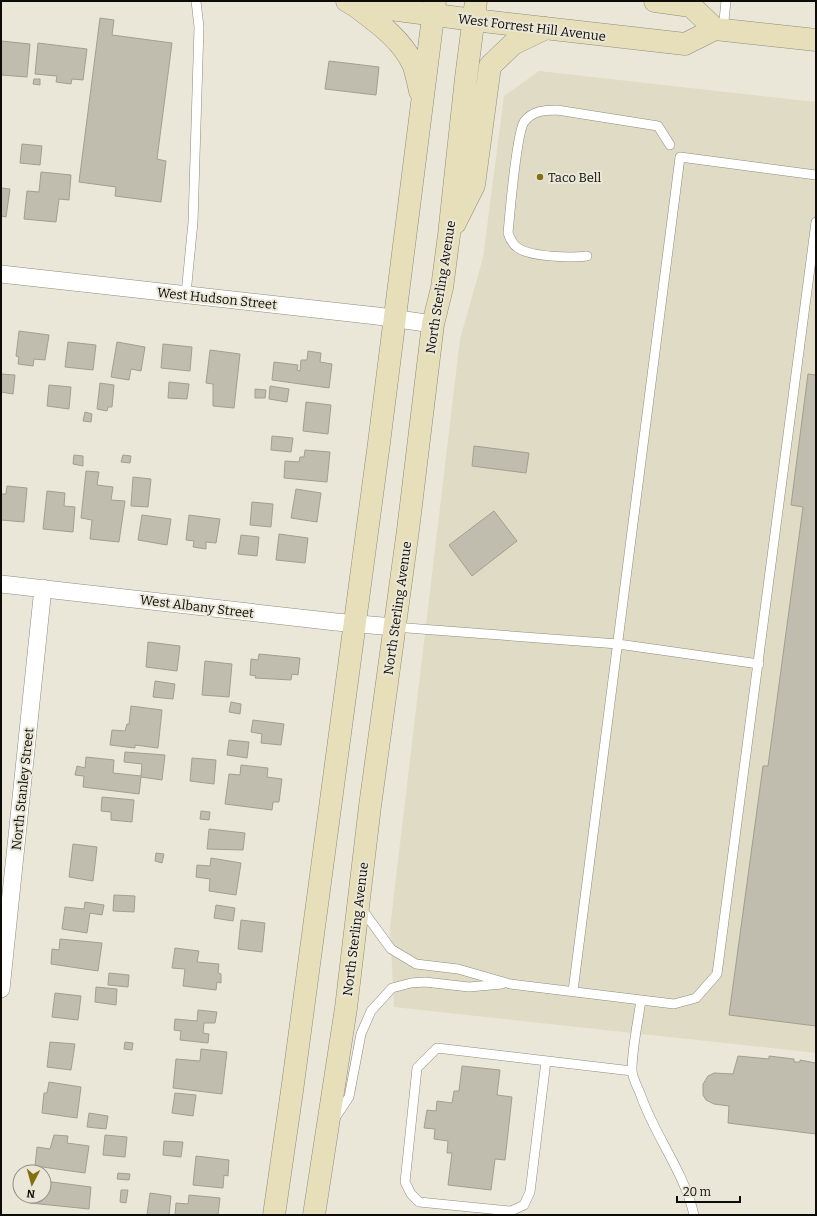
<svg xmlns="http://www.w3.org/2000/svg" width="817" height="1216" font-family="Bitter,serif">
	<rect width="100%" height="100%" fill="#eae7d8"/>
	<path fill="#e0dbc5" d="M539,71L816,102V1053L394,1007L390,928L460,339L483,258L504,96Z"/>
	<path fill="#c0bcae" stroke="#a29f91" d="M100,18L114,20L112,35L172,43L157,159L166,161L161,202L115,196L116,187L79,182Z
		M1,41L30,44L27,77L1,75Z
		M38,43L87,49L83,80L72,79L71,84L56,82L57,76L35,74Z
		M329,61L379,67L376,95L325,89Z
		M34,79H40V85L33,84Z
		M22,144L42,146L40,165L20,163Z
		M41,172L71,175L69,200L59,199L56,222L24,219L27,191L39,192Z
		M1,188L10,189L6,217L1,216Z
		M19,331L49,335L45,360L34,359L33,366L18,364L19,357L16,356Z
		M68,342L96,345L93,370L65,367Z
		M117,342L145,347L141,371L131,369L129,380L111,377Z
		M163,344L192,347L190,371L161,368Z
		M210,350L240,354L234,408L213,406V384L206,383Z
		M308,351L321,353L320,362L332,364L329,388L272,380L274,362L298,365L297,370L300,371L301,360H307Z
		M1,374L15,375L13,394L1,392Z
		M808,374L816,375V1026L729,1015L763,766H768L803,507L791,505Z
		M169,382L189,384L187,399L168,398Z
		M100,383L114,385L112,407H108L107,411L97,409Z
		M49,385L71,387L69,409L47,406Z
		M270,386L289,389L287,402L269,399Z
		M255,389L266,390L265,398H255Z
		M306,402L331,405L328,434L303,431Z
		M85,412L92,414L91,422L83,421Z
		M272,436L293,438L291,452L271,450Z
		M474,446L529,453L526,473L472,466Z
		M305,450L330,452L327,482L284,478L285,461L299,462L300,457H304Z
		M74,455L83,456V466L73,464Z
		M123,455L131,456L130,463L121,462Z
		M86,471L99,472L97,485L113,487L111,500L125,501L119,542L90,539L92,520L81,518Z
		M133,477L151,479L148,507L131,506Z
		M7,486L27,488L24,522L1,520V494H6Z
		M296,489L321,493L317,522L291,518Z
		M47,491L65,493L64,506L75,507L73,532L43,529Z
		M252,502L273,504L271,527L250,525Z
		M494,511L517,541L472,576L449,545Z
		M142,515L171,519L167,545L138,540Z
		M189,515L220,519L216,543L206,542V549L193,547L194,541L186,540Z
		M279,534L308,538L305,563L276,560Z
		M241,535L259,537L257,556L238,554Z
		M148,642L180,646L177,671L146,667Z
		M259,654L300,658L298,675L292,674L291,680L255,678L256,676L250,675L251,659L258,660Z
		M205,661L232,664L229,697L202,695Z
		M155,681L175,684L173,699L153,697Z
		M231,702L241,704L240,714L229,712Z
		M131,706L162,710L158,748L135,745V748L110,745L112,730L125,731L127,724H129Z
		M253,720L284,724L281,745L261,743L262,734L251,732Z
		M229,740L249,742L247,758L227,755Z
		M125,752L165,755L162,780L141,777L139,794L83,787L84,776L75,775L77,766L85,768L86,757L114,760L113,773L141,776L142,764L124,762Z
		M192,758L216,760L214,784L190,781Z
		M241,765L268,768L267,777L282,779L279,802H273L272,810L225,804L229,774L240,775Z
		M102,797L134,800L132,822L111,820V812L101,811Z
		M201,811L210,812L209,820L200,819Z
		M209,829L245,833L243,850L207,849Z
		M73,844L97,847L93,881L69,877Z
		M156,853L164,854L162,863L155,861Z
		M211,858L241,863L236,895L209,891L210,879L196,877L197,865L210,866Z
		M114,895L135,896L134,912L113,911Z
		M85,902L104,905L102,915L90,913L87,933L62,929L65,907L84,909Z
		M216,905L235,908L233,921L214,918Z
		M241,920L265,923L262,952L238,949Z
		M60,939L102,943L98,971L51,964L52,949L59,950Z
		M175,948L199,951L197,962L219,964L218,973L221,974V983L217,982L216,990L183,986L185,969L172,968Z
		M109,973L129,975L128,987L108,985Z
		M96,987L117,989L116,1005L95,1002Z
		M55,993L81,996L78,1020L52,1017Z
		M198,1010L217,1012L215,1023H204L203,1033L209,1034L208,1043L180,1040L181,1031L174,1030L175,1019L197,1021Z
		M50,1042L75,1044L71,1070L47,1067Z
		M125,1042L133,1043L132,1050L124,1049Z
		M201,1049L227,1052L222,1094L173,1088L176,1059L200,1061Z
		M738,1056L769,1059V1056L794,1059V1062H800V1060L816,1063V1134L728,1123L729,1106L714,1104L706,1100L703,1095V1084L708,1076L714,1073L733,1074Z
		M462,1066L500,1070L497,1095L512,1097L505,1160L495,1159L491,1190L448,1185L452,1153H447L448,1141L434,1139L435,1129L424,1128L427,1110L436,1111L437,1101L452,1103L454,1091H459Z
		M49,1082L81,1087L77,1118L42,1113L44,1093H47Z
		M175,1093L196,1095L193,1116L172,1113Z
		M89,1113L108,1116L106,1129L87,1127Z
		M54,1135L68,1136L67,1143L89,1146L85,1173L35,1166L37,1147L50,1149Z
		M105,1135L127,1137L125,1157L103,1155Z
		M164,1141L183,1142L181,1157L163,1155Z
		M196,1156L229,1160L228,1176L224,1175L223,1188L193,1185Z
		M118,1173L130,1174L129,1180L117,1179Z
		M44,1181L91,1187L89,1209L30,1203L31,1196H44Z
		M121,1190H128L126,1203L120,1202Z
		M150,1193L171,1196L169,1215H147Z
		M189,1195L220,1198L218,1215H175L176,1203L188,1204Z"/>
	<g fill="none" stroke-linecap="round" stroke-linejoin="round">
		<g stroke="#8e8b7e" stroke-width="10">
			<path id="lane" d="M723,30L726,1
				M587,256C572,258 531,257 518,248C512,244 510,239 508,233C510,213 516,135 524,122C532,111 544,110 557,110L658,126L670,145
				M186,294L193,222L199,27L196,1
				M394,627L618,644L759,664
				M361,908L391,949L416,964L458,969L510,984L674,1004L696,998L717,974L816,222
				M573,991L680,157L816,175
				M641,1000C638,1021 632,1049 632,1070C632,1077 637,1086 640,1093C654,1135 684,1171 694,1215
				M546,1061L530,1192L524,1205L511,1211L419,1202L411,1194L405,1182L417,1068L437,1048L632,1071
				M335,1118L349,1097L361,1034L371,1011L392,988L411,983L425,982L469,987L502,984"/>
		</g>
		<g stroke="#8e8b7e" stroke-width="18">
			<path id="street" d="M1,274L377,316L433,324
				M1,584L336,622L394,627
				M1,989L43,588"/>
		</g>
		<g stroke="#8e8b7e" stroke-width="23">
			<path id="secondary" d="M347,1L352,4L474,20L685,44L715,29L816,40
				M655,1L691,6L715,29
				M353,4C375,21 400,37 413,64C416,72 418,82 420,91
				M455,223L474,185L490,66L513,44L546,28
				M274,1215L292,1091L379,443L435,1
				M314,1215L346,1008L370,806L408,530L433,324L442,288L449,235L466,78L476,1"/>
		</g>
		<use href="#lane" stroke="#fff" stroke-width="9"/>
		<use href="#street" stroke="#fff" stroke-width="17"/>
		<use href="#secondary" stroke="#e7dfba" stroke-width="22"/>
	</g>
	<circle fill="#857010" stroke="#eae7d8" stroke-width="1.5" cx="540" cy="177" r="4"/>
	<g text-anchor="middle" stroke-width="4" stroke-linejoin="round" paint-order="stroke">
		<g font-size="13" fill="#0d0c07" stroke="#eae7d8">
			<text transform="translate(532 27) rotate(7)" y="5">West Forrest Hill Avenue</text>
			<text transform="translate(440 287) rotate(-81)" y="5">North Sterling Avenue</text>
			<text transform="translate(217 298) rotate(6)" y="5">West Hudson Street</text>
			<text transform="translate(197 606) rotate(7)" y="5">West Albany Street</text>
			<text transform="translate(397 608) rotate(-82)" y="5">North Sterling Avenue</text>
			<text transform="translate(22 789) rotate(-84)" y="5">North Stanley Street</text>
			<text transform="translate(355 929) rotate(-83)" y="5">North Sterling Avenue</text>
		</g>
		<g font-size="13" fill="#0d0c07" stroke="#eae7d8" text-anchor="start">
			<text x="548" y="182">Taco Bell</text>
		</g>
	</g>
	<rect width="817" height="1216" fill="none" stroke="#0d0c07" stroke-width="4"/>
	<g transform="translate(32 1184) rotate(186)"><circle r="19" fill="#eae7d8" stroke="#928f84"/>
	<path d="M0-3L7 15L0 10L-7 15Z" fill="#857010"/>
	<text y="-6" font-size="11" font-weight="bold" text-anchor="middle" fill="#0d0c07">N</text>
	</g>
	<path d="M677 1196v6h63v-6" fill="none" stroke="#0d0c07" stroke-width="2"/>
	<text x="683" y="1196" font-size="12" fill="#0d0c07" stroke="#eae7d8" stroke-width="3" paint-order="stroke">20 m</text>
</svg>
